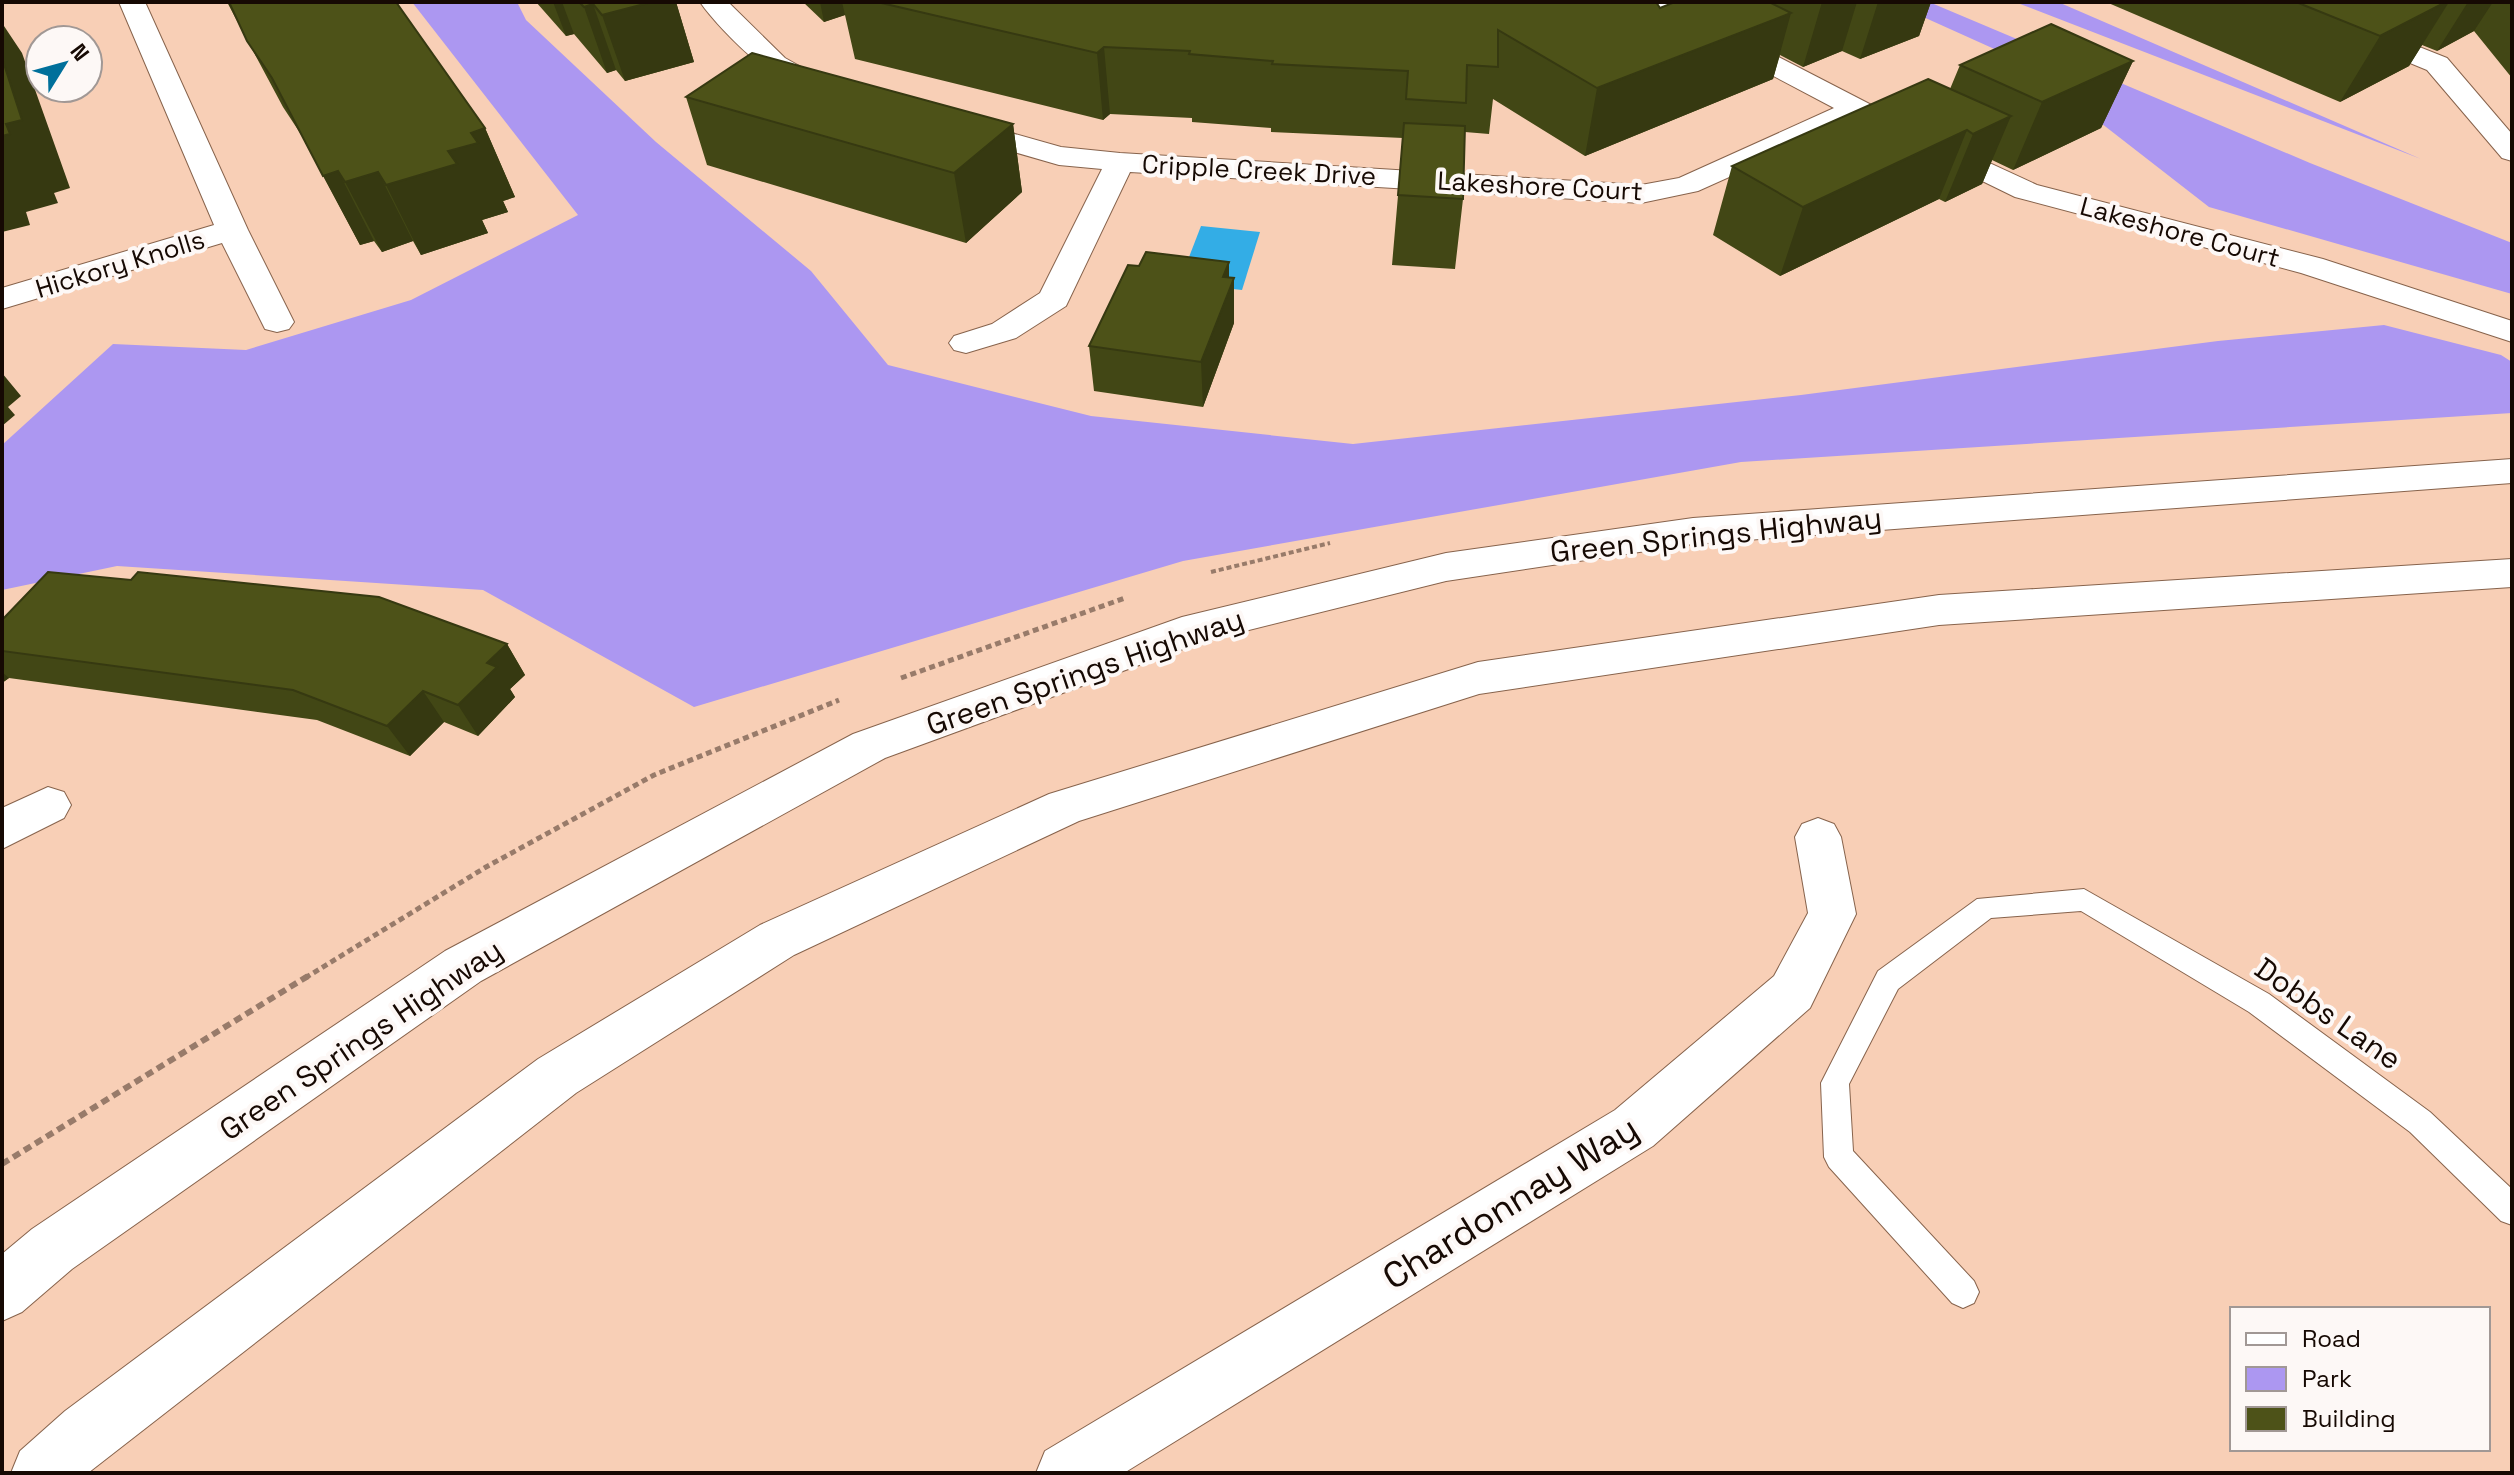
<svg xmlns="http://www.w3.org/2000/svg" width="2514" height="1475" font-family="'Space Grotesk',sans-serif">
	<rect width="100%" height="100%" fill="#f8cfb6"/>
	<path fill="#ac97f1" d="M412,2H517L526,20L656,142L811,271L888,365L1091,416L1353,444L1801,395L2218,341L2384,325L2501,355L2512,362V413L1741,462L1183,561L694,707L483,590L117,566L2,590V445L113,344L246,350L411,300L578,215Z
		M1890,2H1929L2310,163L2512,243V294L2209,207L2021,61Z
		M2015,2H2058L2421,159Z"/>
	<path fill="#33ade6" d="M1201,226L1260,232L1242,290L1179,283Z"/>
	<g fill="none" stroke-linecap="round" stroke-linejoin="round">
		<g stroke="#87634c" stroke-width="2">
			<path id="service" d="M2084,889L2269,994L2430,1112L2512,1189V1225L2501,1221L2410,1132L2249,1012L2081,911L1991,918L1898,989L1849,1084L1853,1151L1974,1281L1979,1292L1974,1303L1963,1308L1952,1303L1829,1167L1824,1157L1821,1083L1878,971L1977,899Z"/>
		</g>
		<g stroke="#87634c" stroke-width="2">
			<path id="minor" d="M119,2H145L248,230L294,322L289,329L277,332L265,329L222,243L2,309V288L214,225Z
				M700,2H728L785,58L828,82L832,88L828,94C791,103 720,31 700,2Z
				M1639,2H1672L1885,112L1889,118L1885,124L1875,127L1856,120L1698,191L1641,203L1130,172L1066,306L1016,338L966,353L954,350L949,343L954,336L992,324L1040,293L1102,169L1059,165L948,133L944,127L948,121L958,118L1061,147L1120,153L1641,185L1679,178L1834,108L1643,7Z
				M2270,2H2306L2447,58L2512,134V161L2502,158L2427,70L2274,7Z
				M1933,137L2037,185L2323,259L2512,321V342L2301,273L2015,197L1923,152L1918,146L1923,140Z
				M48,787L64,792L71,805L64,818L2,849V808Z
				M1818,818L1834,824L1841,837L1856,914L1810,1008L1653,1146L1124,1473H1036L1045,1451L1615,1110L1774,976L1808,913L1795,837L1802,824Z"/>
		</g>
		<g stroke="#87634c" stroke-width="2">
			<path id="secondary" d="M2512,459V483L1693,544L1446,581L1205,641L885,758L481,981L72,1269L22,1312L2,1321V1254L32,1229L445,951L853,734L1182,617L1446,553L1693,518Z
				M2512,559V587L1939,625L1479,694L1079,821L794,955L576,1093L88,1473H11L20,1451L65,1411L538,1059L760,925L1049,794L1478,662L1939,595Z"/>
		</g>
		<path stroke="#987b6a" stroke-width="4" stroke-dasharray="5 3" stroke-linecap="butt" d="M1211,572L1330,543"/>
		<path stroke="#987b6a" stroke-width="5" stroke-dasharray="6 4" stroke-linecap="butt" d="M901,678L1125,598
			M305,978L486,867L654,775L839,700"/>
		<path stroke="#987b6a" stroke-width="6" stroke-dasharray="8 5" stroke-linecap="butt" d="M2,1164L308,976"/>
		<use href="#service" fill="#fff" fill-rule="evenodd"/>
		<use href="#minor" fill="#fff" fill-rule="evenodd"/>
		<use href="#secondary" fill="#fff" fill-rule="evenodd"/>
	</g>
	<path fill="#424715" d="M227,2H396L485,128L515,197L503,201L508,212L482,220L488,233L421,255L413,241L382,252L374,241L360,245L304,139L283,107Z
		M536,2H676L694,62L625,81L616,70L607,73L574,34L566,36Z
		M803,2H1656L1660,8L1675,2H1931L1919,36L1860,59L1842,51L1803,67L1780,55L1773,79L1585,156L1493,99L1489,134L1465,132L1463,199L1455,269L1392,265L1403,138L1271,132V128L1192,122V118L1110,114L1103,120L855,59L845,15L824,22Z
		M2106,2H2512V78L2474,31L2437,51L2422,45L2409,66L2340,102Z
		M2133,61L2101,128L2013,170L1992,160L1982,184L1945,202L1939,199L1780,276L1713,235L1732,166L1950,89L1960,65Z
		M686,97L1013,124L1022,192L966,243L707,165Z
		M1229,278H1234V323L1203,407L1094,391L1089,346Z
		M2,620L507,644L525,675L510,689L515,697L478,736L444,722L410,756L317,720L9,678L2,683Z"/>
	<path fill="#363911" d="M553,2H562L574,34L566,36Z
		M652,2H676L694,62L625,81L602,15Z
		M820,2H842L845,15L824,22Z
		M1822,2H1857L1842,51L1803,67Z
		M1878,2H1931L1919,36L1860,59Z
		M2446,2H2449L2409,66L2340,102L2380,36Z
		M2468,2H2493L2474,31L2437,51Z
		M593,4L616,70L607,73L584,7Z
		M1791,13L1773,79L1585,156L1597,88Z
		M2,23L22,53L70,188L54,193L58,203L26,212L30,225L2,232V136L6,124L2,58Z
		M1104,47L1110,114L1103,120L1097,53Z
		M2133,61L2101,128L2013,170L2042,102Z
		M2011,116L1982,184L1945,202L1973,134Z
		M1013,124L1022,192L966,243L954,173Z
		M485,128L515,197L503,201L508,212L482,220L488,233L421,255L386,185L448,151L471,133Z
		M1967,130L1939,199L1780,276L1803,207Z
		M338,171L374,241L360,245L323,176Z
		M378,172L413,241L382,252L345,182Z
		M1229,262V289L1234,278V323L1203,407L1201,362L1223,277Z
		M2,373L21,396L8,407L15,415L2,426Z
		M507,644L525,675L510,689L515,697L478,736L458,705L487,663Z
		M2,672L9,678L2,683Z
		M423,691L444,722L410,756L387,726Z"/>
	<path fill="#4d5218" stroke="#363911" stroke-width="2" d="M229,2H396L485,128L471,133L478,143L448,151L457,164L386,185L378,172L345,182L338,171L323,176L272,78L247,41Z
		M579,2H652L602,15L593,4L584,7Z
		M877,2H1656L1660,8L1675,2H1769L1791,13L1597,88L1498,30V67L1467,65L1466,103L1406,99L1408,71L1272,64L1273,61L1189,54L1190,51L1104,47L1097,53Z
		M2296,2H2446L2380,36Z
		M2051,24L2133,61L2042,102L1960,65Z
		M752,53L1013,124L954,173L686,97Z
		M2,58L22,120L6,124L10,134L2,136Z
		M1928,79L2011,116L1973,134L1967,130L1803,207L1732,166Z
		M1404,123L1465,126L1463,199L1398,195Z
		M1146,252L1229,262L1223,277L1234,278L1201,362L1089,346L1128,265L1139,266Z
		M48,572L131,580L138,572L379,597L507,644L487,663L497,667L458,705L423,691L387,726L293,690L2,651V620Z"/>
	<g text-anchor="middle" stroke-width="8" stroke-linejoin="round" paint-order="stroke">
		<g font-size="26" fill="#160903" stroke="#fdf8f6">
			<text transform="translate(1259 170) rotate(3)" y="9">Cripple Creek Drive</text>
			<text transform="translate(1540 186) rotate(3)" y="9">Lakeshore Court</text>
			<text transform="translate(2180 232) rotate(15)" y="9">Lakeshore Court</text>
			<text transform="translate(120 264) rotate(-17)" y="9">Hickory Knolls</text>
		</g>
		<g font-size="30" fill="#160903" stroke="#fdf8f6">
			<text transform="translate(1716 535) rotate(-6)" y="10">Green Springs Highway</text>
			<text transform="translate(1085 672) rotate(-19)" y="10">Green Springs Highway</text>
			<text transform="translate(2328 1014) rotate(35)" y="10">Dobbs Lane</text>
			<text transform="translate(361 1040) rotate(-34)" y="10">Green Springs Highway</text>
		</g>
		<g font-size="36" fill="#160903" stroke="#fdf8f6">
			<text transform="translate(1510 1202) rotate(-32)" y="13">Chardonnay Way</text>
		</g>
	</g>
	<rect width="2514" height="1475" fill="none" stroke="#160903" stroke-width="8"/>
	<rect x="2230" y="1307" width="260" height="144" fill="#fdf8f6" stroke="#a19895" stroke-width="2"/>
	<rect x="2246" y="1333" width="40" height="12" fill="#ffffff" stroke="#a19895" stroke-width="2"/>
	<text x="2302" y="1347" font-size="24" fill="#160903">Road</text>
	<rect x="2246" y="1367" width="40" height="24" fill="#ac97f1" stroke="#a19895" stroke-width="2"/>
	<text x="2302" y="1387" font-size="24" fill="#160903">Park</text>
	<rect x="2246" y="1407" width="40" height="24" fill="#4d5218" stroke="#a19895" stroke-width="2"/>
	<text x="2302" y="1427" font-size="24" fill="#160903">Building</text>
	<g transform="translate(64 64) rotate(53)"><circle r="38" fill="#fdf8f6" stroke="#a19895" stroke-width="2"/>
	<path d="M0-6L14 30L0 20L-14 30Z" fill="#00709b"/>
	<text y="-12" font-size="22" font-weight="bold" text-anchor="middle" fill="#160903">N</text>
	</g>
</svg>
